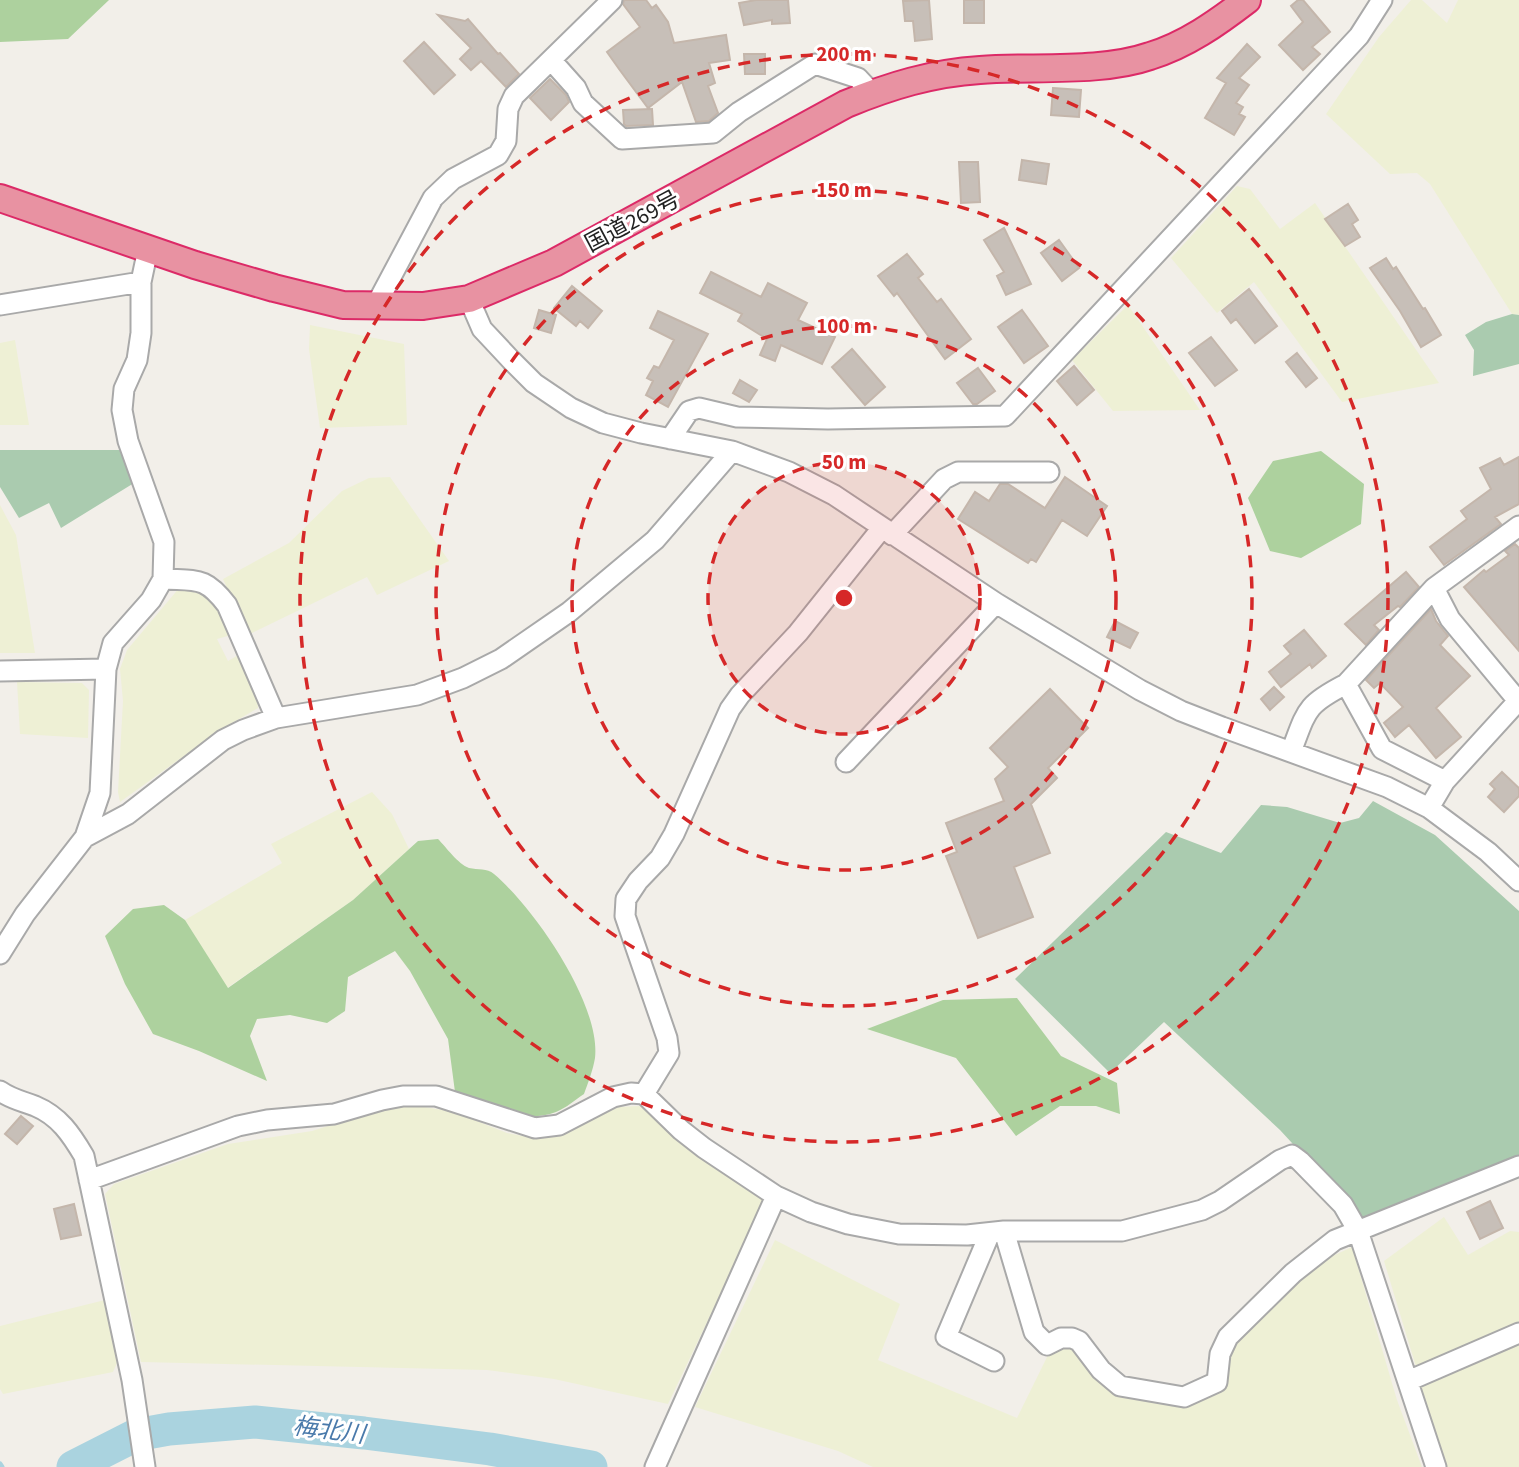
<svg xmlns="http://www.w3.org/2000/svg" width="1519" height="1467" font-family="'Source Sans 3','Noto Sans JP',sans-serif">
	<rect width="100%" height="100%" fill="#f2efe9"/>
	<path fill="#eef0d5" d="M1411,0H1422L1447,23L1458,0H1519V315L1512,314L1430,184L1417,173L1390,174L1326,114L1379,37Z
		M1237,186L1250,189L1280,229L1315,203L1439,383L1342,402L1254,282L1217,313L1171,258Z
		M1128,305L1200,410L1113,411L1072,360Z
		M310,325L404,344L407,425L320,428L309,349Z
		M15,340L29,425H0V343Z
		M390,477L449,561L377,595L367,577L248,635L223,579L289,543L342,491L369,478Z
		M0,505L16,535L35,653H0Z
		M180,587L199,590L218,608L231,635L217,639L228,661L240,654L257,697L258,708L220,730L120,802L118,792L123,701L120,669L127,650Z
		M17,682L82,683L89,690L88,738L20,734Z
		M372,792L392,814L409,849L353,900L227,988L185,920L282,863L271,844Z
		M419,1106L454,1112L507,1133L539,1139L559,1134L619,1107L639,1106L652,1113L682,1144L762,1196L763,1205L668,1404L554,1379L487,1370L141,1362L105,1194L114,1184L228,1144L312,1131L388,1107Z
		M1444,1217L1468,1255L1510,1231L1519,1232V1326L1417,1370L1384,1261Z
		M775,1240L900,1304L878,1360L1017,1418L1050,1351L1064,1345L1079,1349L1105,1384L1223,1389L1231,1343L1313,1265L1352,1247L1397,1400L1422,1467H873L838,1451L695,1407Z
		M105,1300L117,1363L113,1372L3,1394L0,1389V1326Z
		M1519,1343V1467H1447L1435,1442L1418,1390L1420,1384Z"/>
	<path fill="#add19e" d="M0,0H109L68,39L0,42Z
		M1321,451L1364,484L1361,524L1301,558L1270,551L1248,498L1273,461Z
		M438,839C446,847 458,864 469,868C478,870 487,868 494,874C534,908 601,1004 595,1058C593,1070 588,1083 584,1094C575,1100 566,1108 556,1112C521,1125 487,1105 455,1092L448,1039L410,971L395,951L348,977L345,1011L327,1023L290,1015L257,1019L250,1036L267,1081L199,1051L153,1034L125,984L105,936L133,909L164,905L185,920L228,988L353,900L418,841Z
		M1017,998L1061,1056L1117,1083L1120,1114L1096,1106H1060L1016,1136L956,1058L867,1029L943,1000Z"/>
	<path fill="#aacbaf" d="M1512,314L1519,315V364L1473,376L1474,350L1465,335L1486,322Z
		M0,450H124L134,483L61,528L49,503L19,518L0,487Z
		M1373,801L1435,835L1519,911V1156L1373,1218L1362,1219L1280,1130L1164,1022L1110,1073L1015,979L1166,832L1221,853L1261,805L1287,807L1340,823L1359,818Z"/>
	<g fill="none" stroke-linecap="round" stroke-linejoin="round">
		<path stroke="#aad3df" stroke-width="5" d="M0,1464L2,1467"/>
		<path stroke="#aad3df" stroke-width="33" d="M73,1467L136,1435L169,1429L255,1422L364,1433L490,1449L591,1467"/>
	</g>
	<path fill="#c7bfb8" stroke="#c4b6ab" stroke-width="2" d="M624,0H646L652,8L656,5L668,22L674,43L726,35L730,60L709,63L715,83L708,86L718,113L709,121L696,122L682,82L648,108L619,69L607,52L640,27L623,4Z
		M756,0H788L790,23L772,24V20L744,25L739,3Z
		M929,0L932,39L915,41L913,21H905L903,1Z
		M964,0H984V23H964Z
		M1298,0H1303L1330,32L1312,47L1320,54L1303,70L1279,45L1303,22L1291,6Z
		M438,15L465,21L468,19L498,54L500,53L519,74L506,87L481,61L471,70L460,59L471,48Z
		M424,42L455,75L434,94L404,61Z
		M1247,44L1260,57L1239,78L1249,85L1236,103L1243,107L1239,114L1245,117L1234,135L1205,118L1226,83L1217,78Z
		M744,54H765V74H745Z
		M550,79L566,95L569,102L551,120L530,98Z
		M1053,88L1081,90L1079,117L1051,115Z
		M652,109L653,125L626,126L624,124L623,110Z
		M1022,160L1049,164L1046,184L1019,180Z
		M959,162H978L980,202L961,203Z
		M1348,204L1358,220L1352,224L1360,237L1345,246L1325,219Z
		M1004,228L1031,284L1006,295L997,276L1004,272L984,240Z
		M1059,240L1079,268L1062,281L1041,253Z
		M907,254L923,274L918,278L937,302L941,299L971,339L945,359L897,293L894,296L878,276Z
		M1386,258L1393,269L1396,267L1423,309L1425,308L1441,335L1421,347L1400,311L1370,268Z
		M711,272L761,297L768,283L807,303L798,320L835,337L822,364L781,345L775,361L760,355L767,339L738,321L742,314L700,293Z
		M572,286L602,311L588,328L580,321L576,326L554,308Z
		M1249,289L1277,326L1255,343L1236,319L1231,323L1222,311Z
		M539,310L556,315L551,333L534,328Z
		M1022,310L1048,346L1024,363L998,327Z
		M658,311L708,334L668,407L646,395L653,381L647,378L654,366L659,368L674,340L650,328Z
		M1211,337L1237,370L1215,386L1189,353Z
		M852,349L885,387L865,405L832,367Z
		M1297,353L1317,378L1306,387L1286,362Z
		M1074,366L1094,390L1077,405L1057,381Z
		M978,368L995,391L977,404H973L957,383Z
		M740,380L757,390L749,402L733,393Z
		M1519,457V504L1495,517L1501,524L1444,565L1430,547L1467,519L1461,511L1491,489L1480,468L1500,458L1504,465Z
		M1065,477L1107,506L1087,536L1062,520L1036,562L1031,559L1028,563L958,519L975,492L989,501L1000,484H1008L1045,508Z
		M1515,544L1519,548V651L1464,587L1484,570L1486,572L1509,555L1505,551Z
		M1406,572L1419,587L1400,607L1398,606L1374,625L1379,630L1366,645L1345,624Z
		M1431,609L1436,621L1448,636L1440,645L1470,676L1436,708L1461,737L1436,758L1409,725L1395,737L1384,723L1403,707L1380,683L1374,688L1366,680Z
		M1115,621L1138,633L1130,648L1107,637Z
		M1304,630L1326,656L1312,668L1310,664L1281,687L1269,672L1291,654L1284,646Z
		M1274,687L1284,697L1270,710L1261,699Z
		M1050,689L1088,728L1048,768L1057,778L1031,804L1050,853L1014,867L1033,917L978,938L946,856L957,852L946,823L1004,801L995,779L1008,767L990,748Z
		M1502,772L1519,788V796L1504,812L1488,797L1495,789L1490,784Z
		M21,1116L33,1126L17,1144L5,1134Z
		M1490,1201L1503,1228L1480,1239L1467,1212Z
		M74,1204L81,1235L61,1239L54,1209Z"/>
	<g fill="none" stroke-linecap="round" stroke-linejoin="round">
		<g stroke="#a9a9a9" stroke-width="23">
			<path id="minor" d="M551,60L576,88L583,103L622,139L713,133L739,112L815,64L858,78L872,93
				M469,299L482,329L511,360L534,383L571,408L603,423L641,433L732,451L789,472L834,495L996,603L1140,690L1181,711L1222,727L1387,787L1429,808L1488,852L1519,881
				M0,305L141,282
				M375,307L433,198L453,179L498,155L506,141L508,109L514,96L612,0
				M670,439L689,411L699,408L737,417L828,419L1005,416L1359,36L1382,0
				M1519,526L1434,588L1450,619L1519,702
				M892,535L944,479L958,472H1049
				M163,579C197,581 205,576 227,605L276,718
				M0,671L106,669
				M1346,684L1434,588
				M1291,752C1307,710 1305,705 1346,684L1382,749L1445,781
				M846,762L996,603
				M1429,808L1445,781L1519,700
				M85,837L128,814L223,740L243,730L276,718L417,695L463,678L501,659L569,612L655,540L732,451
				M0,954L25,914L85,837L100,793L106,669L113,643L151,600L163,579L164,542L128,441L122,410L124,389L137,360L141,333V282L148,249
				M0,1091C11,1099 22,1101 35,1106C59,1116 71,1134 84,1156L132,1380L145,1467
				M644,1094L669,1053L667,1038L625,916L626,899L638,881L660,858L674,834L730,709L740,695L798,633L882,528
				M89,1180L238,1126L267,1120L334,1114L382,1100L403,1096H436L535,1128L559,1125L613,1097L631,1093L644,1094L681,1130L704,1148L776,1196L811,1212L848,1224L899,1234L967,1235L1004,1231H1122L1202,1210L1220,1201L1280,1160L1292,1155L1300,1161L1343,1205L1358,1231L1436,1467
				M1004,1231L1034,1332L1047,1345L1061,1338H1072L1079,1341L1101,1370L1120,1386L1184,1397L1217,1382L1220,1354L1228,1337L1293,1273L1335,1240L1519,1166
				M990,1233L946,1337L994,1361
				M1408,1381L1519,1333
				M655,1467L776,1196"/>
		</g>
		<g stroke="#dc2a67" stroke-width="30">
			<path id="highway" d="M0,198L195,265L274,288L343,305L423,306L469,299L554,263L846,104C890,86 932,73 980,70C1032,66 1101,73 1150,56C1186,45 1217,23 1247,0"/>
		</g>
		<use href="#minor" stroke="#fff" stroke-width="19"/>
		<use href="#highway" stroke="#e892a2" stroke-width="26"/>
	</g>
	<circle cx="844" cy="598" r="136" fill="#d62828" fill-opacity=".12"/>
	<g fill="none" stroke="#d62828" stroke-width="3.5" stroke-dasharray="12 9">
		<circle cx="844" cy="598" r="136"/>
		<circle cx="844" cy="598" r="272"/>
		<circle cx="844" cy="598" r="408"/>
		<circle cx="844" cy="598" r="544"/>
	</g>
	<g text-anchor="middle" stroke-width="6" stroke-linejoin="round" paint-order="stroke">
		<g font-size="23" fill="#222" stroke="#fff">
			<text transform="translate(632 221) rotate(-28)" y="8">国道269号</text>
		</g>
		<g font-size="24" font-style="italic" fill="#4a7aab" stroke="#fff">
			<text transform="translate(329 1430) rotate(7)" y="8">梅北川</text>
		</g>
	</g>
	<circle cx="844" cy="598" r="10" fill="#d62828" stroke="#fff" stroke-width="3.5"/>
	<g font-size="21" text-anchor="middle" font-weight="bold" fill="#d62828" stroke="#fff" stroke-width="6" stroke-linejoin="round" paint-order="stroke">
		<text x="844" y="61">200 m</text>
		<text x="844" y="197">150 m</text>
		<text x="844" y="333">100 m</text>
		<text x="844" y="469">50 m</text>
	</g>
</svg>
